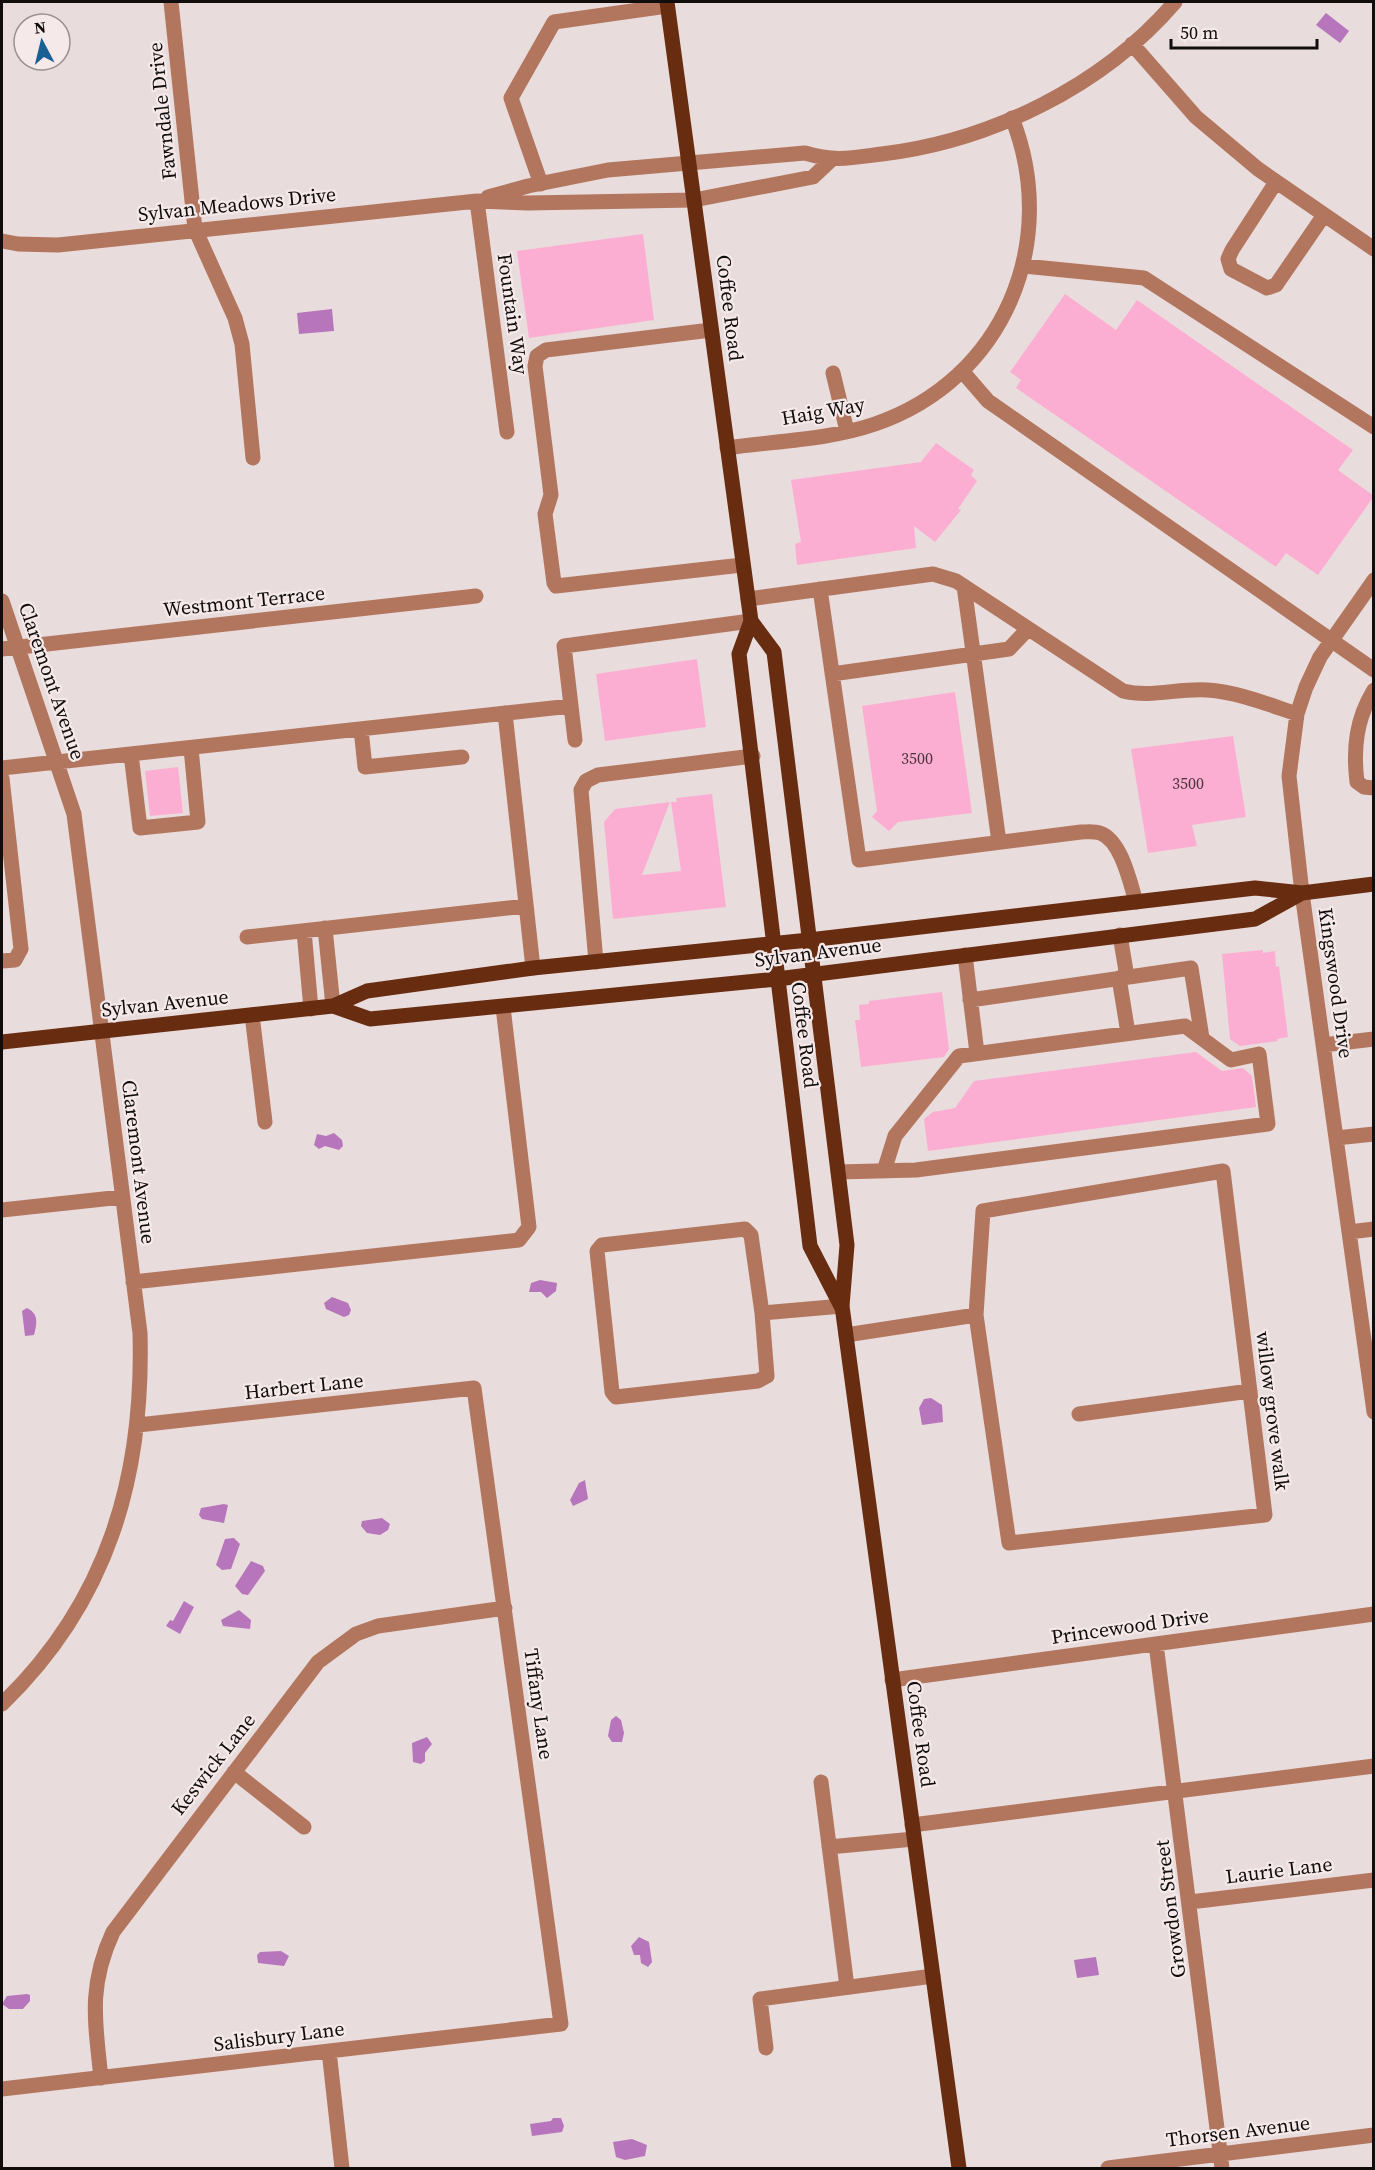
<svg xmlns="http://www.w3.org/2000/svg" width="1375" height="2170" font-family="'Source Serif 4',serif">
	<rect width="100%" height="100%" fill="#e9dcdc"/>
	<path fill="#b775bc" d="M1326,13L1349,31L1340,43L1316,25Z
		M332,309L334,331L299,334L297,313Z
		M334,1133L342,1140L343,1146L339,1150L325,1146L319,1149L314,1145L317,1134L326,1136Z
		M540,1280L557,1283L556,1291L547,1298L541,1292H529L531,1283Z
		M332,1297L348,1303L351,1310L349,1315L344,1317L326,1309L324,1303Z
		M27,1308C39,1314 37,1323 34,1335L25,1336L22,1311Z
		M931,1398L942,1405L943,1422L922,1425L919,1408L924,1399Z
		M585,1480L588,1499L573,1506L570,1500L579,1483Z
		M224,1504L228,1505L224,1523L202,1519L199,1515L201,1508Z
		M382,1518L390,1524L388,1530L380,1535L367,1533L361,1526L362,1521Z
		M234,1538L240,1544L231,1569L222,1570L216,1565L225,1539Z
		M251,1561L263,1566L265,1571L248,1595L242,1594L235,1586Z
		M184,1601L194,1607L180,1634L166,1626L170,1620L173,1621Z
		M239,1610L251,1620L250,1629L223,1626L221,1620Z
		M616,1716L621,1720L624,1733L622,1742H612L608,1736L611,1720Z
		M427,1737L432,1744L425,1753V1761L421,1764L413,1762L412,1743Z
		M639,1937L649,1942L652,1962L648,1967L641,1963L640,1955H634L631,1946Z
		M281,1951L289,1956L284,1966L258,1963L257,1955L260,1952Z
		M1096,1957L1099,1975L1077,1978L1074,1960Z
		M27,1994L30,1995V2001L23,2009H9L2,2004L7,1996Z
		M553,2118H561L564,2126L562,2132L532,2136L530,2124L551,2121Z
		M632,2139L647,2145L645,2156L625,2160L616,2157L613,2142Z"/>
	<path fill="#fcaed2" d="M643,234L654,320L529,338L517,251Z
		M1065,294L1116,330L1137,300L1353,450L1338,470L1374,496L1318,575L1286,553L1276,567L1016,388L1021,380L1010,372Z
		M936,443L974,470L971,475L977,481L958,509L961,510L935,542L914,526L916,548L797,565L795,544L801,542L791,480L921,462Z
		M697,659L706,727L605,741L596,674Z
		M955,692L972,813L898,822L889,831L872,817L877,811L862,706Z
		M1233,736L1246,817L1192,825L1197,846L1148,853L1131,749Z
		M178,767L183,813L150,816L145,771Z
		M712,794L726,907L613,919L604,822L615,809L670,802L642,875L681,871L671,802H677L676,798Z
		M1263,950V953L1275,951L1276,967L1279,966L1288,1037L1277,1039L1278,1041L1240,1046L1230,1039L1222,954Z
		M942,992L949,1049L944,1057L861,1067L855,1020H860L859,1005L869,1004V1001Z
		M1196,1052L1222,1071L1243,1068L1252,1076L1256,1107L928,1151L924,1119L933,1112L955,1108L974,1081Z"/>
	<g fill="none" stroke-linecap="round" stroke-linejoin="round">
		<path stroke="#b2765e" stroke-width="15" d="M171,2L195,229L235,318L242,344L253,458
			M1132,44L1196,117L1258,169L1374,249
			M1276,182L1232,250L1228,259L1231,269L1267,288L1276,285L1324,215
			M541,184L511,98L554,22L667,6
			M488,197L528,186L608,170L805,153C835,162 851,158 882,154C991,141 1103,86 1175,2
			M477,201L507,432
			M2,241L18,244L58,245L477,201L528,203L694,200L813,177L830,161
			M1024,266L1144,278L1374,427
			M711,330L546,350L537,356L535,366L551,495L545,514L554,583L556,586L742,565
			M962,371L988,401L1374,670
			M833,373L847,431
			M727,448C775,441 829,440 875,424C1004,380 1061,242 1012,118
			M1374,580L1320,657L1306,687L1297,714L1289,776L1302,893L1374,1412
			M964,586L999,842
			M820,589L859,860L1081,832C1087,832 1094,831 1100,833C1121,840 1130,882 1136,902
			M748,599L933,574L956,581L1123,691C1151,698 1178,688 1207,690C1238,692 1267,704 1297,714
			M2,601L74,814L140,1333C144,1476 108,1602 2,1704
			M2,649L476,596
			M832,674L1009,649L1027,630
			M1374,690C1356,719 1353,749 1357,782L1364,787L1374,788
			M505,713L533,968
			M361,729L365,767L462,757
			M575,740L564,646L751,621
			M131,754L140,828L198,822L191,748
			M2,768L571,706
			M2,778L21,949L15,960L2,961
			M325,928L333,1006
			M304,931L311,1009
			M1120,935L1127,977
			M247,937L526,906
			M965,955L977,1053
			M596,962L581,790L586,781L598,775L753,756
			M1119,978L1128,1033
			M970,1000L1191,968L1202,1038
			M252,1015L265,1122
			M1323,1045L1374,1039
			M1336,1138L1374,1134
			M838,1172L916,1170L1268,1124L1259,1054L1231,1060L1185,1026L959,1056L895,1136L884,1171
			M2,1210L122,1197
			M745,1229L751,1235L762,1313L767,1376L758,1381L616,1397L612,1392L597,1251L602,1245Z
			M1349,1232L1374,1229
			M133,1282L519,1240L529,1227L503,1007
			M762,1313L842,1306
			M846,1335L976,1315L1009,1543L1265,1515L1223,1171L983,1211L976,1315
			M1079,1414L1250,1391
			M1156,1644L1222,2168
			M892,1680L1374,1614
			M234,1772L304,1827
			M821,1782L847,1987
			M912,1825L1374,1766
			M829,1847L914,1839
			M1190,1902L1374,1880
			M766,2048L760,1999L933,1976
			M329,2051L342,2168
			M101,2078C95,2021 88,1986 113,1932L318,1662L356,1634L378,1626L505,1608
			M2,2089L561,2024L474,1388L138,1425
			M1108,2168L1374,2135"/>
		<path stroke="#682c10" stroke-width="15" d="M667,2L751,621L774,652L847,1245L842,1306L959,2168
			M751,621L739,654L810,1246L841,1306
			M333,1006L370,1019L777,979L1255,919L1302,893
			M2,1042L333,1006L367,991L533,968L809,940L1255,888L1302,893L1374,884"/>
	</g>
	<g text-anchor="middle" stroke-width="4.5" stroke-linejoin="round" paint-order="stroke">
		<g font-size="16" fill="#4c353e">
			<text x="917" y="764">3500</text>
			<text x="1188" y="789">3500</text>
		</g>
		<g font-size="20" fill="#110d0d" stroke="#f6e9ea">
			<text transform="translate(162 111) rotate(-96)" y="7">Fawndale Drive</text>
			<text transform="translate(237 204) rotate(-6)" y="7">Sylvan Meadows Drive</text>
			<text transform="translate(730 308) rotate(83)" y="7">Coffee Road</text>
			<text transform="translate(513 314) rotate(82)" y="7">Fountain Way</text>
			<text transform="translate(823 411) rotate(-10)" y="7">Haig Way</text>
			<text transform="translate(244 601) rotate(-6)" y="7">Westmont Terrace</text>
			<text transform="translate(52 681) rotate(71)" y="7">Claremont Avenue</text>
			<text transform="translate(818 952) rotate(-7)" y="7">Sylvan Avenue</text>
			<text transform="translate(1336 983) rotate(82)" y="7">Kingswood Drive</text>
			<text transform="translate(165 1003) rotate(-6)" y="7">Sylvan Avenue</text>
			<text transform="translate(805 1035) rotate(83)" y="7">Coffee Road</text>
			<text transform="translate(139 1162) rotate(83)" y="7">Claremont Avenue</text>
			<text transform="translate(304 1386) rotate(-6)" y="7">Harbert Lane</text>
			<text transform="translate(1273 1411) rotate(83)" y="7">willow grove walk</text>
			<text transform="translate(1130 1626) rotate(-8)" y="7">Princewood Drive</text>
			<text transform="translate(539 1704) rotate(82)" y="7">Tiffany Lane</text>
			<text transform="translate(921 1734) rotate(82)" y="7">Coffee Road</text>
			<text transform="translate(213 1764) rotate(-52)" y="7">Keswick Lane</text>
			<text transform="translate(1279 1870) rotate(-7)" y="7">Laurie Lane</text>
			<text transform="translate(1170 1909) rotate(-97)" y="7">Growdon Street</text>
			<text transform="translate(279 2036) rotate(-7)" y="7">Salisbury Lane</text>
			<text transform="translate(1238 2131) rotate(-7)" y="7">Thorsen Avenue</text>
		</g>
	</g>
	<rect width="1375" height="2170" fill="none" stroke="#110d0d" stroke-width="6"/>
	<g transform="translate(42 42) rotate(353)"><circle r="28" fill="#f6e9ea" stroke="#9a9192" stroke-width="1.5"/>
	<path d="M0-4.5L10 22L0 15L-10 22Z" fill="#1a5f94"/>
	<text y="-9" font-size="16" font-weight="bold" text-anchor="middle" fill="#110d0d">N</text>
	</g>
	<path d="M1171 39v9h146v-9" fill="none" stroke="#110d0d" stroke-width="3"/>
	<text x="1180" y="39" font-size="18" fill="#110d0d" stroke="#f6e9ea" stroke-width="4.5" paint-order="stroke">50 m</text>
</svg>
